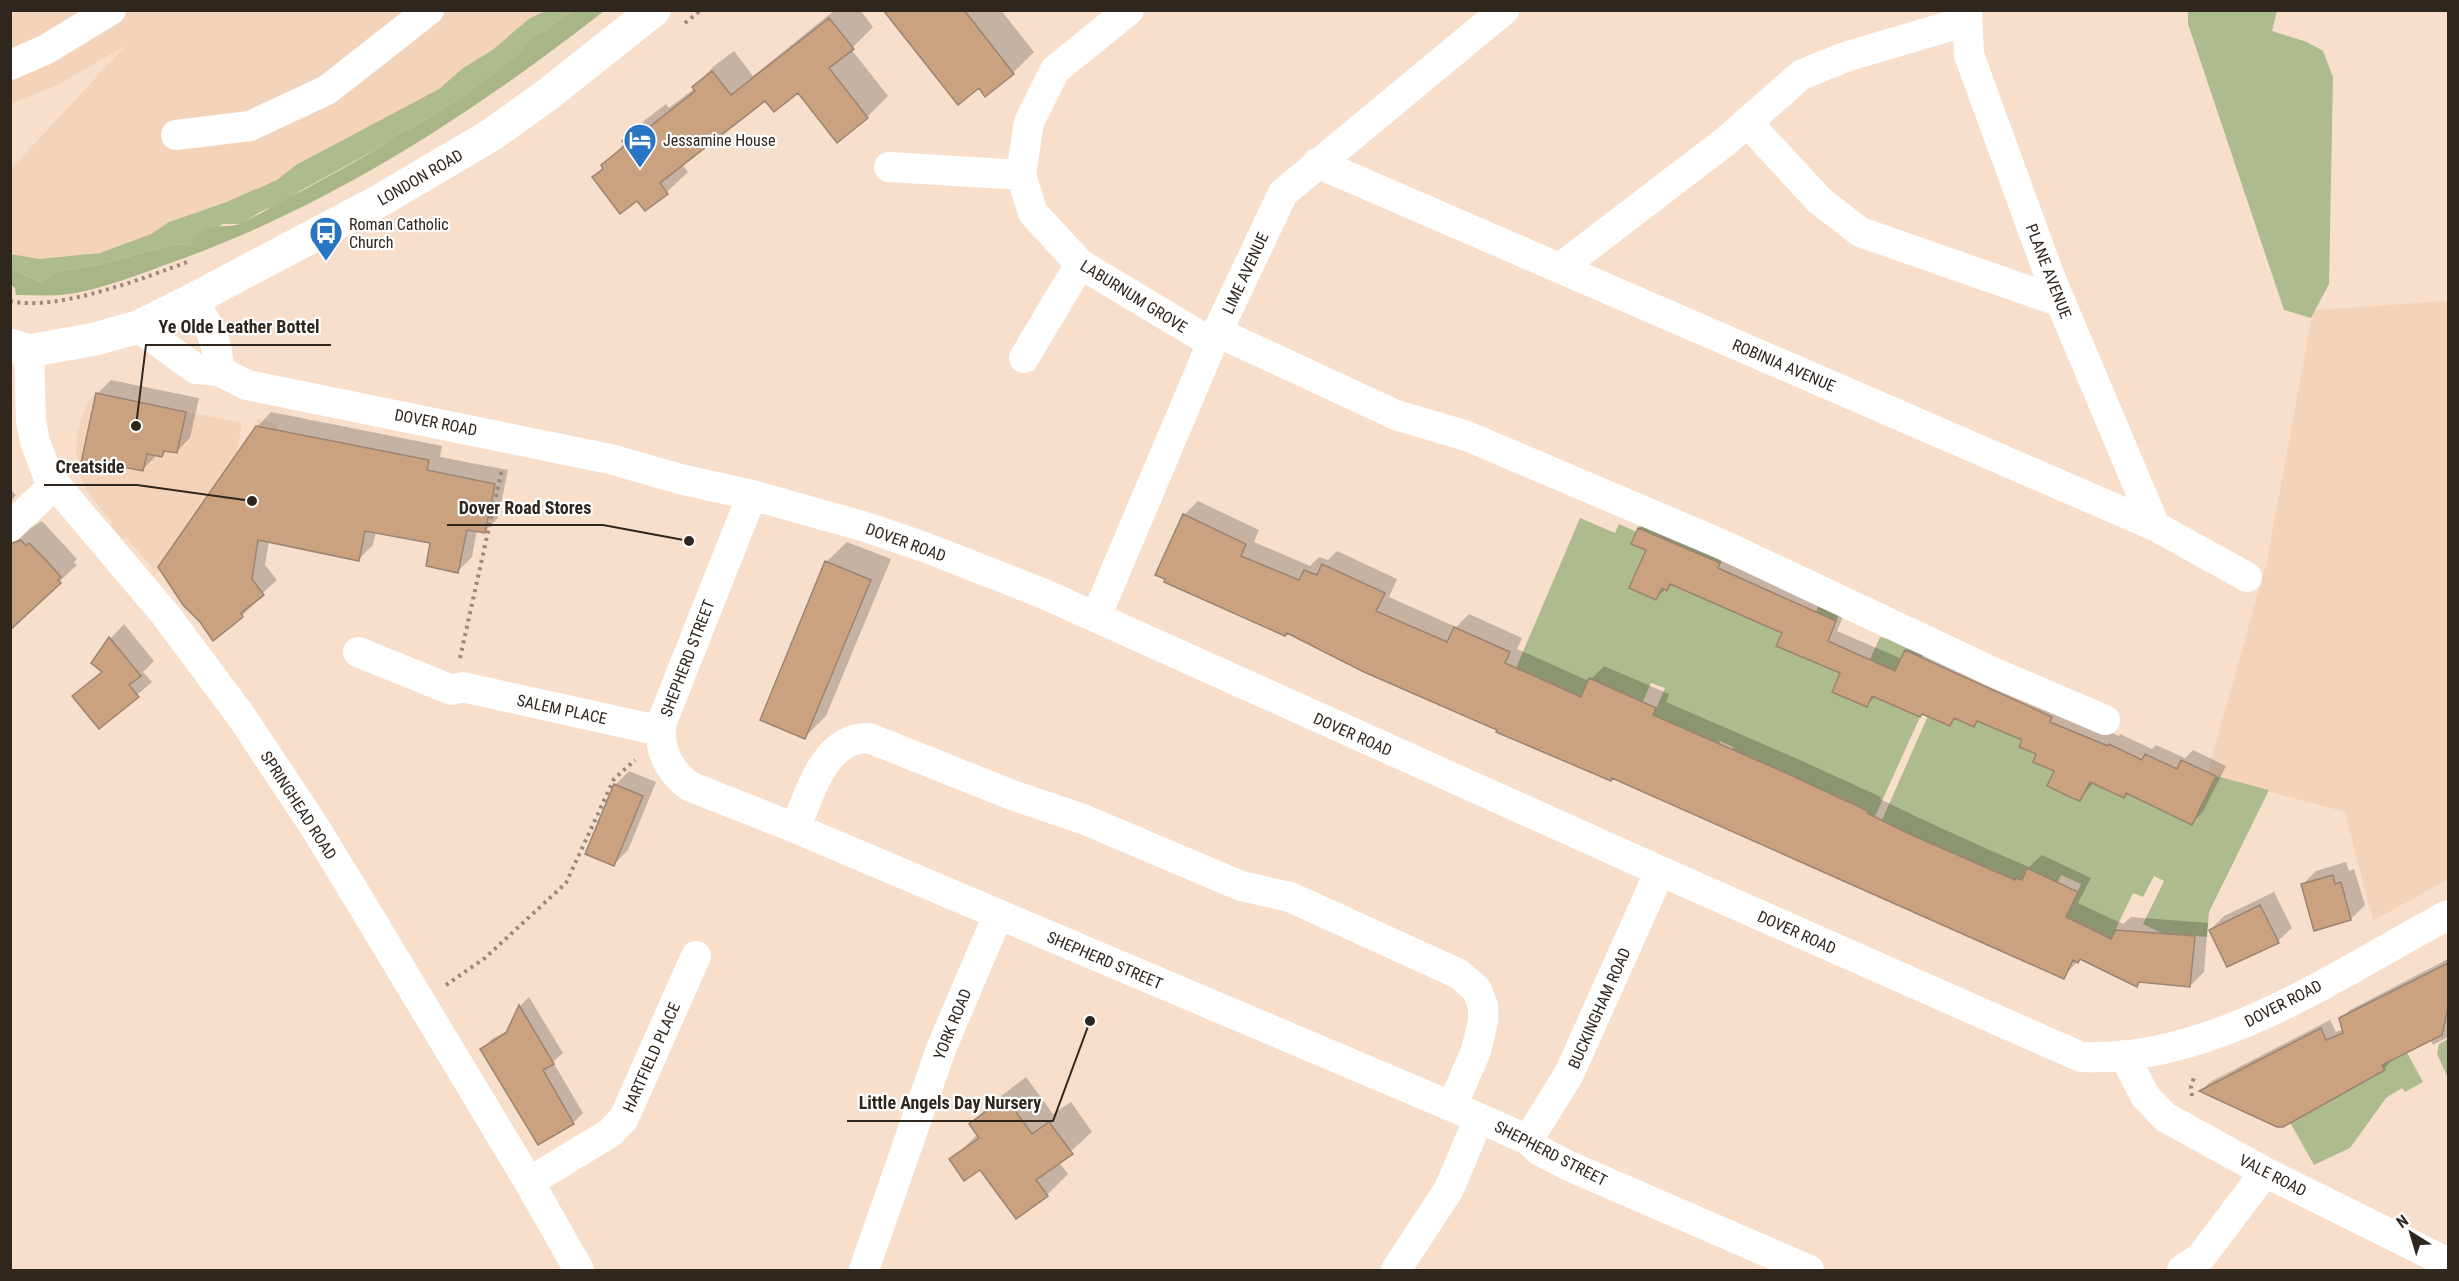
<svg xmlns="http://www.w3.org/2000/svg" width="2459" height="1281" font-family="'Roboto Condensed',sans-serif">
	<rect width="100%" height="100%" fill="#f8dfcb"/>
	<path fill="#f3d4bb" d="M11,11H545L530,18L491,51L463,68L439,89L297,165L277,180L224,203L169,222L151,234L100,253L39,259L17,255L11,250L10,170L125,46L57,85L11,104Z
		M2448,301V879L2373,921L2345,812L2207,775L2267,561L2313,310Z
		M96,393L242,423L237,453L256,426L257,419L278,424L266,491L156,573L146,585L155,571L126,537L123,539L110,525L113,523L92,499L79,475L76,450L78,430L87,403Z"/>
	<path fill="#aebb8f" d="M545,11H573L554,23L548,30L535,34L518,56L466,94L416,126L395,135L386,144L300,191L284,202L260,212L241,224H223L192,244L172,245L98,265L55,272L40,282L11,268V254L39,259L100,253L151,234L169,222L224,203L277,180L296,165L439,89L463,68L491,51L530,18Z
		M2188,11H2277L2272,31L2307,42L2323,51L2333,77L2329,284L2311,318L2284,310L2188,24Z
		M1580,518L1615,533L1619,524L1637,532L1642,519L1724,555L1705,599L1782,633L1777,646L1797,655L1819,605L1839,614L1826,646L1847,655L1832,691L1852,700L1880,637L1902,642L1925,651L1900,708L1920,717L1862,845L1854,842L1868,811L1774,768L1732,752L1733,747L1720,741L1703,775L1648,727L1665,688L1651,683L1633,724L1589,679L1579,702L1516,668Z
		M2032,710L2052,717L2051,722L2072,731L2063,751L2091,782L2123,798L2127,792L2192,825L2216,776L2269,790L2209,912L2207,937L2177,934L2165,959L2172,938L2143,924L2164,881L2154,876L2143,897L2133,893L2099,964V933L2075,922L2059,932L2081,884L2061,875L2053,891L2016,878L2003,907L1998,872L1971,861L1959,889L1915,837L1889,824L1870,847L1928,716L1954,718L1974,727L1978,719L2019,739Z
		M2448,1039V1078L2437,1054L2439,1044Z
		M2372,1046L2404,1047L2423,1082L2405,1092L2402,1088L2386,1098L2350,1148L2314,1165L2287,1117Z"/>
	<path fill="#a8b687" d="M573,11H604C475,112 334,204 179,260C142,273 100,291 61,295C46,296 31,295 16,295L15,288L11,285V268L40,282L55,272L98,265L172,245L192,244C204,217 225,232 244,222C291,197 339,171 386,144L395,135L416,126L466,94L517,56L535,34L548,30L554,23Z"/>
	<path fill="#0003" d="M835,10H860L873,27L851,49L888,96L867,117L799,91L765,99L682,164L688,172L667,192L645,209L637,198L594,177L645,120L666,104L669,108L695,88L694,87L714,66L734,51L753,76Z
		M885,10H1001L1034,52L1013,73L979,86Z
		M111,380L199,398L190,438L176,452L167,450L162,456H156L142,470L114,464L110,468L97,394Z
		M271,412L442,446L440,457L508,470L498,518L484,532L477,530L472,557L458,571L432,542L376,531L373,545L359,559L269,541L265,565L277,580L255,600L256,602L242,616L213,639L257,427Z
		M10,489L16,495L10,503Z
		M1198,501L1259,530L1254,542L1310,566L1319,557L1328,560L1337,551L1397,579L1389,597L1456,627L1469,614L1522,638L1517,649L1589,681L1604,666L1669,694L1666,702L1800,760L1881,797L1880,799L1917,817L1985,848L2029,867L2042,855L2091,878L2078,903L2123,924L2131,917L2208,923L2204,972L2190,986L2141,981L2137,985L2081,958L2063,977L1612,777L1364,670L1184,515Z
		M10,514L24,527H32L42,521L77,559L74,562L77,565L10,628Z
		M1650,518L1846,610L1837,631L1902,659L1906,650L1917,640L2060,711L2119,736L2120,734L2152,749L2156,745L2185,758L2193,750L2226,766L2203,812L2192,823L2128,792L2123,796L2094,782L2080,800L2056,770L2024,739L1979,720L1974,725L1956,718L1950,724L1876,696L1867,705L1842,672L1784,632L1672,583L1656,598L1648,549L1633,543L1640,528Z
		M847,542L891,559L826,716L805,737L826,562Z
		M124,624L154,661L143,672L152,682L100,727L74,696L103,670L93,663L111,638Z
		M629,771L656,782L628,850L614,864L615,785Z
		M2346,862L2349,871L2354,869L2365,905L2351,919L2302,885L2316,871Z
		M2274,892L2292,928L2278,941L2210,930L2224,916Z
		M2448,959V1037L2433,1045L2430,1039L2393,1059L2384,1069L2201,1091L2210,1082L2330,1020L2336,1032L2343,1029L2341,1019L2350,1010Z
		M529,997L563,1053L553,1062L583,1113L573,1123L482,1049L492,1039L510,1029L520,1006Z
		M1026,1077L1053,1114L1071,1102L1092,1132L1059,1162L1068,1174L1047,1195L981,1167L951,1160L978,1134L971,1124L992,1103Z"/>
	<path fill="#cba280" stroke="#9b8472" stroke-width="1.5" d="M883,10H964L1014,74L985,97L979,88L958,105Z
		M829,18L854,49L829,68L868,118L837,143L798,93L774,112L765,101L660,183L668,194L645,211L637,201L620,214L592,177L603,169L601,165L626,145L622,141L644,124L648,128L695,91L692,87L712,71L731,95Z
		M96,393L186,412L177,453L164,451L162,457L147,454L143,471L112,465L111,470L81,463Z
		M256,426L429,460L427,470L495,484L485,533L467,530L458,573L426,566L430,543L365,531L359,561L258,540L252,579L264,595L241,613L243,617L213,641L200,622L183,605L158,567Z
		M1183,514L1246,544L1241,556L1299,580L1304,570L1317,575L1322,564L1385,593L1376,611L1447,642L1454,627L1510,652L1505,663L1581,697L1589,678L1656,708L1653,715L1786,773L1868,811L1867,813L1903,831L1971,861L2015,880L2016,878L2022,880L2027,868L2078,892L2066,917L2111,939L2116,930L2195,936L2190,987L2139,982L2137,987L2080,959L2078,963L2073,960L2064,979L1612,778L1611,781L1496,732L1497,730L1364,672L1287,633L1285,636L1164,582L1165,579L1155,575Z
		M1638,528L1720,563L1718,568L1836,621L1828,641L1895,671L1905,650L2052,717L2050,722L2108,746L2109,744L2142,760L2145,754L2177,769L2181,760L2216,776L2192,825L2126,793L2124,798L2090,782L2080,801L2072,798L2047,786L2054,771L2033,762L2036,754L2019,747L2022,740L1977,721L1974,727L1954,718L1950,726L1922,714L1920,717L1872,696L1867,707L1832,692L1840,673L1776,646L1782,633L1670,584L1667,591L1662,588L1656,600L1629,588L1646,550L1631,544Z
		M21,540L26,546L29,543L44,558L61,577L58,580L61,583L10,630V544Z
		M825,561L871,580L805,739L760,720Z
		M109,637L141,676L129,685L139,697L99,729L72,696L102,672L91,663Z
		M614,784L643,796L614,866L585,854Z
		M2333,875L2335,884L2341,882L2351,920L2314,931L2301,884Z
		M2260,905L2279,943L2227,967L2209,930Z
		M2448,963V1008L2442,1035L2382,1065L2385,1070L2283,1127H2277L2199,1091L2321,1028L2326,1040L2343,1033L2339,1018Z
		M519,1005L554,1064L543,1070L574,1124L538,1145L480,1049L506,1033Z
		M1005,1097L1032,1134L1049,1122L1073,1154L1036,1180L1048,1196L1016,1219L980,1170L964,1181L949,1159L979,1138L969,1124Z"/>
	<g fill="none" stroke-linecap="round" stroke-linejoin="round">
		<path stroke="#9a887a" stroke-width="4" stroke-dasharray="3 4.5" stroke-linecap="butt" d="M685,23L701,10
			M10,301C57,312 144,278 190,261
			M460,658L502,469
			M446,985L485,958L566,883L614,779L635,760
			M2192,1096L2191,1087L2195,1074"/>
		<path stroke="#fff" stroke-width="30" d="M1129,10L1055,70L1029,122L1021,175L1033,213L1080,264L1212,343
			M1967,10L1969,55L2050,277L2155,526
			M10,65L45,50L111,10
			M1747,122L1819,200L1860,232L2061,302
			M176,135L250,126L327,90L429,10
			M1317,163L2155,526L2247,577
			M889,167L1021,175
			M1560,268L1726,141L1801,75L1845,57L1967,21
			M192,300C209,326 218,339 219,371
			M138,327L196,369L219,371L247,385L610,459L680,479L752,495L866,527L927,548L1042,593L1660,871L2081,1057C2213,1063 2337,974 2448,915
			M1217,332L1396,415L1467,436L1721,544L1995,673L2105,720
			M29,351L31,421L35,442L48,476L165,614L241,716L314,826L372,921L529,1182L579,1270
			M1024,358L1080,264
			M752,495L661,724C659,750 668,770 689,786L795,828L1479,1118L1528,1140L1540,1151L1569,1166L1809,1270
			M10,527L55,484
			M1096,617L1212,343L1283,193L1504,10
			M358,652L452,690L462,687L661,731
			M795,828C810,795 823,737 869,738L1012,795L1083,819L1241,886L1290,897L1459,974L1477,990L1483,1006V1021L1476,1051L1452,1106
			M2124,1055L2145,1096L2165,1117L2265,1172L2448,1263
			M1528,1140L1569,1074L1660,871
			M529,1182L610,1133L624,1118L696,956
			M864,1270L941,1049L998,915
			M1396,1270L1449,1189L1479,1118
			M2182,1270L2201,1257L2265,1172"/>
		<path stroke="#fff" stroke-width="33" d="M10,345L29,351L95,339L138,327L192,300L381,200L491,135L547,95L654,10"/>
	</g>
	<defs>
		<g id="hotel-pin" transform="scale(1.725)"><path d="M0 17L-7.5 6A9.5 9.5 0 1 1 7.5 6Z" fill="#2875c4" stroke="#fff"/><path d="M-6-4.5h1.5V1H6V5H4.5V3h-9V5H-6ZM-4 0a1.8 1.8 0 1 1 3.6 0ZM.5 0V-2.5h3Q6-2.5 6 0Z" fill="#fff"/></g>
		<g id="bus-pin" transform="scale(1.725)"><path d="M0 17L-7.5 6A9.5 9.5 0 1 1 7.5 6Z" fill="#2875c4" stroke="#fff"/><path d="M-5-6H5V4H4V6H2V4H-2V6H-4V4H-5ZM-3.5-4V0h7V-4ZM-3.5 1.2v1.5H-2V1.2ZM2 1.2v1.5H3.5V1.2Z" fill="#fff"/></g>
	</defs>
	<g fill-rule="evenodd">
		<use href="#hotel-pin" x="640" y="140"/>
		<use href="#bus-pin" x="326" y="233"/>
	</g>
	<g text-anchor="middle" stroke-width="4.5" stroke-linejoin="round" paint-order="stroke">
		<g font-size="16" fill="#2f261e" stroke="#fff" text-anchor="start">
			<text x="663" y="146">Jessamine House</text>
			<text x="349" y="230">Roman Catholic<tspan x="349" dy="18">Church</tspan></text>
		</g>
		<g font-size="16" fill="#2f261e" stroke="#fff">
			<text transform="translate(420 177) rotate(-30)" y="6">LONDON ROAD</text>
			<text transform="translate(2049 271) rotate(69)" y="6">PLANE AVENUE</text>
			<text transform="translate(1245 273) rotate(-65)" y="6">LIME AVENUE</text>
			<text transform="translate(1134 296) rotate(32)" y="6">LABURNUM GROVE</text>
			<text transform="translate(1784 365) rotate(23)" y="6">ROBINIA AVENUE</text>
			<text transform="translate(436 422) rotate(11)" y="6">DOVER ROAD</text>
			<text transform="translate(906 542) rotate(20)" y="6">DOVER ROAD</text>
			<text transform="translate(687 658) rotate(-69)" y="6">SHEPHERD STREET</text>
			<text transform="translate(562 709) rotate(12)" y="6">SALEM PLACE</text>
			<text transform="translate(1353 734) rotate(24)" y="6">DOVER ROAD</text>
			<text transform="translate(299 805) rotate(57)" y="6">SPRINGHEAD ROAD</text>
			<text transform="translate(1797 932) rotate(24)" y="6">DOVER ROAD</text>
			<text transform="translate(1105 960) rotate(23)" y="6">SHEPHERD STREET</text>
			<text transform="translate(2283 1003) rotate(-27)" y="6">DOVER ROAD</text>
			<text transform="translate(1599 1008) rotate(-66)" y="6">BUCKINGHAM ROAD</text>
			<text transform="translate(952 1024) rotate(-68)" y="6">YORK ROAD</text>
			<text transform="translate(651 1057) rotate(-66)" y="6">HARTFIELD PLACE</text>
			<text transform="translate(1551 1153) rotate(27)" y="6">SHEPHERD STREET</text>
			<text transform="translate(2273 1175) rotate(27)" y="6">VALE ROAD</text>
		</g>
	</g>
	<path fill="none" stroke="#2f261e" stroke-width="2" d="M136 426L146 345H331M252 501L137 485H44M689 541L603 525H447M1090 1021L1053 1121H847"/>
	<g fill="#2f261e" stroke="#fff" stroke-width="2">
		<circle cx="136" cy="426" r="6"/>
		<circle cx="252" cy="501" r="6"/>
		<circle cx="689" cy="541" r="6"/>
		<circle cx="1090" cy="1021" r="6"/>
	</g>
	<g font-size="18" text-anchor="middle" font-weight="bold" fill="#2f261e" stroke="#fff" stroke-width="4.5" stroke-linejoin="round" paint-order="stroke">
		<text x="239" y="333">Ye Olde Leather Bottel</text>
		<text x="90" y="473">Creatside</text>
		<text x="525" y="514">Dover Road Stores</text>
		<text x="950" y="1109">Little Angels Day Nursery</text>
	</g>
	<rect width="2459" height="1281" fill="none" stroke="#2f261e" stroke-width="24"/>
	<g transform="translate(2411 1233) rotate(323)" stroke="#ffffff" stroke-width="4.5" paint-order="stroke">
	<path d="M0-4.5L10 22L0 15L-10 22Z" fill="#2f261e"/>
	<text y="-9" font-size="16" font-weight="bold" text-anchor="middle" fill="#2f261e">N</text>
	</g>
</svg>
